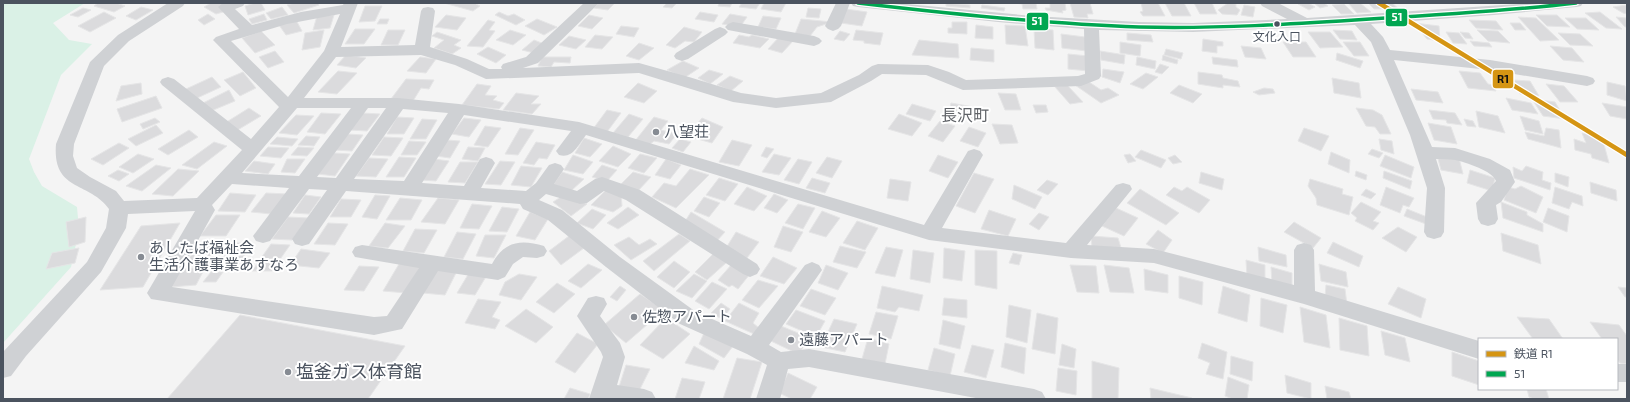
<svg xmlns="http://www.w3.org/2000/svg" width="1630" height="402" font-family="'Exo 2','Noto Sans JP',sans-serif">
	<rect width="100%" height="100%" fill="#f4f4f4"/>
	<path fill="#daf1e6" d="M3,3H85L53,23L69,40L92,44L61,75L29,159L34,172L42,186L77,207L79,230L71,267L3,343Z"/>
	<path fill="#dbdbdd" stroke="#e5e5e6" d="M98,3H116L125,6L114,12L94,6Z
		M211,3H232L223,12L216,14L204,7Z
		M255,3H261L265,10L248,15L245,6Z
		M295,3H317L319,5L294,13L287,5Z
		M444,3H478L476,4L480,6L473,11Z
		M599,3H615L608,10L594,8Z
		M667,3H670L676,4L672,8L663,7Z
		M719,3H732L730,7L718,6Z
		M742,3H760L756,9L739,7Z
		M764,3H786L781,12L761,9Z
		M946,3L970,5V8L946,6Z
		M1014,3H1036L1037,9H1023L1022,4Z
		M1050,3H1065L1066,10L1062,11L1063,13L1046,10L1045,8H1050Z
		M1070,3H1090L1093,14H1087L1088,18L1074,17Z
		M1141,3H1158L1165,16H1143L1140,12L1143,11Z
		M1165,3H1184L1191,16H1172Z
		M1194,3H1212L1217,14H1200Z
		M1228,3L1236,4V7L1240,10L1237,15L1222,14L1218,10Z
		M1308,3L1315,7L1309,10L1298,4Z
		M1314,3H1324L1328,6L1320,8Z
		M1348,3H1360L1371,12L1357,13Z
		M1368,3H1379L1385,9H1374Z
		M1385,3H1392L1400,10H1393Z
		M1344,4L1354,14H1341L1332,5Z
		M982,5L1005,8L1004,11L981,8Z
		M1244,5L1255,7L1253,17L1241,15Z
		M1627,5V14L1623,13L1613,7Z
		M365,6H382L375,21L359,22Z
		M141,7L153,10L136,20L126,16Z
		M282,7L288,15L271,19L266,13Z
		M83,8L91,10L78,17L70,15Z
		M808,8L821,9L819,18L806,17Z
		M846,9L867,12L862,26L841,23Z
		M104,12L116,18L90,32L78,26Z
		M499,12L508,16L514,14L525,20L516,25L495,15Z
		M700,12L718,15L714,22L695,19Z
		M1600,12L1622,29L1606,28L1585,13Z
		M208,14L215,19L204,25L198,20Z
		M264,14L267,20L252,24L249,19Z
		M730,14L747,17L740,27L722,24Z
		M334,15L330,28L313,30L317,16Z
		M446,15L466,18L457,30L435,27Z
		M589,15L603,18L592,29L578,26Z
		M1536,15H1557L1570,27L1547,26Z
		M763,16L781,18L776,29L758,27Z
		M1518,17L1536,18L1559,40L1540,41Z
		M1616,17L1626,18L1627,27H1625Z
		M1565,18H1586L1599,30L1577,29Z
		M380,19H389L387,24H377Z
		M537,19L557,27L544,35L525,26Z
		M801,19L832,22L817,27L810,36L795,34Z
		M296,20L302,31L286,35L279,25Z
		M488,20L495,22L489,30L495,31L483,47L467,46Z
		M1469,20L1496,21L1503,30L1476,28Z
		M952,22H967V34L948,33V28H952Z
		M1414,23L1439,26L1440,41L1427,39Z
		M1510,23H1520L1526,30H1515Z
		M976,25L993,27V39L975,38Z
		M1005,25L1025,26L1028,46L1006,44Z
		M621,26L639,28L634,37L616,34Z
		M684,27L702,32L694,42L685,41L675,48L666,45Z
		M355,29H375L364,44H345Z
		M1034,29L1053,30L1054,50L1035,48Z
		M324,30L320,47L302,50L305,33Z
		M388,30H405L398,45H381Z
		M510,30L526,35L513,45L496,40Z
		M856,30L883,33L880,45L864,43V41L853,40Z
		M1333,30L1352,31L1357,40L1340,39Z
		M1477,30L1498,31L1510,43L1488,41Z
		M261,31L275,45L255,53L242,38Z
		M840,31L850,34L844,41L834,39Z
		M437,32L461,40L454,45L461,48L452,54L434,48L444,40L432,36Z
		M1308,32H1330L1343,47L1320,48Z
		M1446,32L1459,33L1467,44L1453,43Z
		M1460,32L1469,33L1473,39L1465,38Z
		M1127,33L1151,35L1153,42L1127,40Z
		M1558,33L1580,34L1593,46L1570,45Z
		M1061,34L1085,37L1087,51L1062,48Z
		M595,35L613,37L602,49L585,47Z
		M739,35L749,37L752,35L769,39L760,48L733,43Z
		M569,36L586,40L576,49L559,45Z
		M780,36L794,40L782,53L768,49Z
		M1203,39L1223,42V46H1217V53L1202,51Z
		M534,40L544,44L534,53L522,50Z
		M919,40L958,44L959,58L912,55Z
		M1470,41L1489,43L1492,47L1474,46Z
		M1120,42L1141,45L1140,56L1120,53Z
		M1283,42H1306L1316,57H1293Z
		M1343,42H1360L1369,56H1354Z
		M639,43L654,48L639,60L626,56Z
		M1241,46L1261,48L1266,59L1245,57Z
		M1550,46L1572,48L1584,62L1563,60Z
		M488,47L506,55L496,63L477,54Z
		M971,48L994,50V62L970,60Z
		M1166,49L1183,53L1181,59L1164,55Z
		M275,51L284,62L268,68L259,57Z
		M1100,51L1125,55L1124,64L1101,60Z
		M1337,53L1363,61L1360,68L1336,60Z
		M1068,54L1088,56L1089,71L1068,69Z
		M346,55L366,58L356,68L337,65Z
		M1163,55L1178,60L1177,64L1162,60Z
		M420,57L436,59L426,73L407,71Z
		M542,57H571L570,63L554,62L551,67L538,66Z
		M1137,57L1156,61L1155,69L1136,65Z
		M1212,57L1237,60L1238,67L1213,64Z
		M683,61L699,68L684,78L667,70Z
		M1160,64L1169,67L1162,74L1155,72Z
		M1103,69L1124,72L1120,83L1102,77Z
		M709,70L723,74L710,84L698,78Z
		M338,71L357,73L337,94L318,92Z
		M1459,71L1480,73L1488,84L1493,85L1496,91L1468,88Z
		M243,72L256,88L240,96L224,80Z
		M1198,72L1222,75L1223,78L1238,81L1240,87L1223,85V88L1198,84Z
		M1146,73L1158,77L1143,89L1130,84Z
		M730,76L743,81L731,91L717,85Z
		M212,77L221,87L195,99L186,89Z
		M1332,78L1359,83L1361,98L1334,93Z
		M406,79L434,80L429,89L421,88L413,101L391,99Z
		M1513,80L1530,81L1539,96L1520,94Z
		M1089,82L1101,90L1108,88L1119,95L1101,103L1075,85Z
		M1607,82L1625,86L1627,101L1607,95Z
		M141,83L142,94L116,101L121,86Z
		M638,83L657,91L644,103L624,97Z
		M477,84L491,86L485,95L497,96L493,100L504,103L499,109L462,105Z
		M1546,84L1564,86L1578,102H1560Z
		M1067,85L1083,102L1070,104L1055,87Z
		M1179,85L1202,94L1193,103L1170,93Z
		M1264,88L1273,89L1275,93L1259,95L1253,92Z
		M1411,89L1438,92L1443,103L1416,100Z
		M229,90L235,101L211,111L203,103Z
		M516,93L539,96L531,104H541L532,114L503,110Z
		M998,93L1016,94L1021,110H1005Z
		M156,96L162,108L122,122L117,109Z
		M1506,98L1531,103L1538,114L1512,110Z
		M1532,99L1555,102L1565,119L1543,116Z
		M951,103L985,109L981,121L948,117Z
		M1602,103L1627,107V119L1610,116Z
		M912,104L936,111L930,121L906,114Z
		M1033,105H1046L1048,112L1036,113Z
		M249,108L261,116L236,131L225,123Z
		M1356,108L1373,110L1382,115L1391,134H1380L1375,127L1366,126Z
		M607,110L621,113L607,132L593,129Z
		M1429,110L1455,113L1462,125L1447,123L1446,120L1433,119Z
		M1476,111L1498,116L1505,133L1479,127Z
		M321,113L341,114L325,134L307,132Z
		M362,113L380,114L367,131L350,130Z
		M629,114L643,119L628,137L613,133Z
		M899,114L922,123L912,136L888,129Z
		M296,115L314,116L297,135L279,133Z
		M1520,116L1539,121L1543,134L1525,130Z
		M397,117L414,118L404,134H387Z
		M654,117L668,121L661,130L677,134L669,144L654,141L649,145L635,141Z
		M155,118L160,122L143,129L140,124Z
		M464,118L481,120L469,137L452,134Z
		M702,118L723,127L712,143L687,136Z
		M422,119L437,120L426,139H410Z
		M1464,119L1473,121L1476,127L1467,126Z
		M940,121L955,126L943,142L928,136Z
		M1428,123L1451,127L1457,144L1434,140Z
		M992,124L1012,125L1018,143L1000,144Z
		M156,125L163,133L136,146L128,139Z
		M485,126L501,128L488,147L474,145Z
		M969,127L986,133L978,147L960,141Z
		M520,128L534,130L518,155L505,154Z
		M1304,128L1329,136L1321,151L1298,141Z
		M1546,128L1559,130L1561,148L1528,139L1525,132L1544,136Z
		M189,130L198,137L168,155L158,149Z
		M1582,133L1602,137L1609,163L1592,158L1591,154L1575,150L1574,139L1586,143Z
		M347,134L363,135L352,151L335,150Z
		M306,136L320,137L314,146L298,145Z
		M277,137L298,139L292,146L270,144Z
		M384,137L403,138L391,156L372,155Z
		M584,138L602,144L590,157L575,153Z
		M680,139L691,142L683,152L672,148Z
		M1379,139L1392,141L1394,154L1381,150Z
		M447,140L460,141L450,158L436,156Z
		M732,140L752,145L739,166L719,162Z
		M409,141L426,142L417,155H401Z
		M214,142L227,146L197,169L182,165Z
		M536,142L555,145L547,159L539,158L534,165L523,163Z
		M119,143L129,148L103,165L91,159Z
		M613,146L631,154L618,167L599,161Z
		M268,147L289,148L281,158L260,156Z
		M298,147L314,148L307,156L291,155Z
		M468,147L485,148L478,161L462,159Z
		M766,147L774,149L767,158L761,156Z
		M1372,149L1383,153L1379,158L1368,154Z
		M1141,150L1166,160L1161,168L1135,157Z
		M1331,152L1350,160L1349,173L1328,164Z
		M334,153L350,154L335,176L318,174Z
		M138,154L154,159L133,173L119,167Z
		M640,154L657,158L644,173L628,168Z
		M774,154L791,158L779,175L762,172Z
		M1130,154L1136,161L1128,163L1124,155Z
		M573,155L593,162L583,174L564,170Z
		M938,155L958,162L948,178L929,171Z
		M1175,155L1182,162L1173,164L1168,158Z
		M1385,155L1414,167L1411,178L1380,166Z
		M1437,155L1459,158L1463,174L1441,170Z
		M399,157L416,158L404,177H386Z
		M827,157L842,161L832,178L816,173Z
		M369,158L388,159L376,177L356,176Z
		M287,159H305L295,173L281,172Z
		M434,159L449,161L436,181L421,180Z
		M666,159L681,165L670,179L655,175Z
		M798,159L812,162L799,184L784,180Z
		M254,161L275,164L268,174L245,171Z
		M500,161L515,162L501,185L485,184Z
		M460,162H478L465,183L448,182Z
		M156,165L171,168L142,191L126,186Z
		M602,165L617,170L607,181L592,177Z
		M521,166L542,168L531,187L511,185Z
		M1526,166L1543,172L1542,180L1551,183L1550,190L1514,178L1513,167L1522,171Z
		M178,169L199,171L173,196L152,194Z
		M690,169L709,175L676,208L652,197L664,183L676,186Z
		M118,170L129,174L119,181L108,176Z
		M1470,170L1495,178L1492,191L1467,183Z
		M1356,171L1367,175L1366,180L1355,176Z
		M1384,171L1412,181L1410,189L1383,178Z
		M562,172L584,179L571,191L553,185Z
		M633,172L651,177L636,193L620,185Z
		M1201,172L1224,179L1222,190L1199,183Z
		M974,173L994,179L975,213L956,206Z
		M1555,173L1569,177L1568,187L1555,182Z
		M719,178L738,184L725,201L706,195Z
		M812,178L830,183L825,193L806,188Z
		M890,179L911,182L908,201L887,198Z
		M1310,179L1343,189L1342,194L1353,197L1349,215L1317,205L1316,198L1308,186Z
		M1047,180L1058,184L1048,195L1037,190Z
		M1590,182L1616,190L1617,201L1591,193Z
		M1014,185L1042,197L1035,209L1012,199Z
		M1521,186L1543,197L1536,213L1504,200L1508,187L1515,189Z
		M747,187L767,196L754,211L734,204Z
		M1174,187L1182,191L1187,187L1210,200L1199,213L1166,195Z
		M1386,187L1414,198L1409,207L1403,205L1400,213L1380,205Z
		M1555,187L1582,196L1583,206L1572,202L1569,209L1552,203Z
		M607,189L621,194L622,206L613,212L591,205Z
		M1140,189L1179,213L1166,225L1127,203Z
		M1366,189L1376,194L1371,199L1361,195Z
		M230,193L256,195L245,212L218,211Z
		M266,193L287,194L271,214L251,212Z
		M774,194L788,200L777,213L764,208Z
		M305,195L321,197L309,214L293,213Z
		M375,195L390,196L377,219L362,217Z
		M564,195L578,203L581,201L587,204L571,216L553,202Z
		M704,197L720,203L709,217L694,211Z
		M400,198L422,200L411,220H386Z
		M438,198L459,200L445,224L421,222Z
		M341,199L361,200L351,217H330Z
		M1361,202L1381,212L1373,221L1379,223L1373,230L1355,221L1357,218L1351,213Z
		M1501,202L1527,212V215L1543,224V232L1503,218Z
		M472,204L492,206L479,229L460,228Z
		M798,204L815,208L803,229L785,223Z
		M502,207L519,209L507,232L489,231Z
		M628,207L639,215L618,229L607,223Z
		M1116,208L1138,218L1124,236L1102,226Z
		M1548,208L1569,216L1567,232L1543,222Z
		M592,209L606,215L593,229L577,223Z
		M1407,209L1427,217L1426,224L1404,216Z
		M989,210L1016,219L1008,236L981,229Z
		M822,211L840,218L826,237L809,232Z
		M530,212L548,219L535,240L516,236Z
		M691,212L725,232L715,243L684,223Z
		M1039,213L1049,217L1039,230L1029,224Z
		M216,215H240L226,236H200Z
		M86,217L85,242L69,247L66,222Z
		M288,217L308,218L292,240L272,239Z
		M857,221L878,228L865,250L843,243Z
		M1294,222L1321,238L1313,248L1284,232Z
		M180,223L143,287L100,290L141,226Z
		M328,223L348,224L335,245L314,244Z
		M385,223L405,226L388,248L369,246Z
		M783,226L803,232L791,252L774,247Z
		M1398,227L1417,237L1406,252L1382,238Z
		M415,229L437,230L424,253L403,251Z
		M1158,230L1172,240L1163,253L1146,244Z
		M457,232L476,234L463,259L444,257Z
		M736,232L759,242L747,258L726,248Z
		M1501,233L1538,245L1541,264L1503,251Z
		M679,234L690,241L654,271L643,261Z
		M485,235H506L494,258L476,256Z
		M569,236L584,248L561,265L549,251Z
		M1091,236L1118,238L1122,251L1092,248Z
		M629,237L639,245L650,239L657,244L631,260L614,245Z
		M1333,242L1363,256L1359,267L1327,253Z
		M229,243H252L239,264H217Z
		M271,244L290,245L272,271H252Z
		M197,245H221L211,265L185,266Z
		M840,246L866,252L857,268L833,262Z
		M886,247L903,250L895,277L875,273Z
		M1258,247L1286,255L1287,267L1259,261Z
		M79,248L75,263L46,269L52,253Z
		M944,248L965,251L962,281L943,278Z
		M301,249L330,253L319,268L290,265Z
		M913,250L934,253L930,283L910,279Z
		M975,250L997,251V289L975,285Z
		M1013,253L1022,255L1019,265L1009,263Z
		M713,254L727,262L707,280L695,272Z
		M773,257L797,268L784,284L760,276Z
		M1246,260L1265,265V282L1247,277Z
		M674,261L690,272L674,288L657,277Z
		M399,264L421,265L407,293L383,291Z
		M588,264L602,270L581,288L568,281Z
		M732,264L750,274L738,289L732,285L729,287L718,280Z
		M1319,264L1346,272L1348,287L1321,281Z
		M826,265L848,273L838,290L818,283Z
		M1070,265L1096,266L1099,293L1077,292Z
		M1104,265L1129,268L1134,293L1110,292Z
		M359,266L379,267L364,291L344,290Z
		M439,267L458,269L445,295L423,293Z
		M1271,267L1292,273V288L1272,284Z
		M182,268H205L196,285L170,287Z
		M1144,269L1168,275V293L1145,290Z
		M211,272H223L216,282H203Z
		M469,273L487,275L475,295L457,293Z
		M519,274L537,277L521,300L499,295L505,282Z
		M694,274L707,281L692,298L676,291Z
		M1179,276L1203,282L1202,305L1179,298Z
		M758,280L778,286L759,308L742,300Z
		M712,282L727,289L709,309L695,301Z
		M557,283L575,294L554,313L536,302Z
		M1326,285L1345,289L1347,305L1325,298Z
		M620,286L626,290L617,301L610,297Z
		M882,286L923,295L919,311L899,307L895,312L877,308Z
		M1223,286L1250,295L1247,322L1218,313Z
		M1398,287L1426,299L1421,318L1388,304Z
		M1618,287L1627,288V297H1625Z
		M811,289L836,298L825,315L800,306Z
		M640,294L664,310L626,343L604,325Z
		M944,298L967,300V318L942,315Z
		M1261,298L1287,305L1283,333L1260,326Z
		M478,299L501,302L492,317L500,320L495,329L465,323Z
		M721,303L730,309L722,319L711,313Z
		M739,303L759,313L753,323L759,328L754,334L725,321Z
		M1009,305L1031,310L1027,343L1006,337Z
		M1300,307L1326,315L1330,348L1304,342Z
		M526,309L553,327L536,343L505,326Z
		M796,310L825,321L816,337L786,324Z
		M876,312L898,316L891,339L869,334Z
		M1037,313L1058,318L1055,354L1032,349Z
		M240,315L405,346L368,399H167Z
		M1517,317L1549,319L1563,339H1533Z
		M666,318L690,334L663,359L640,345Z
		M1339,318L1367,326L1369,356L1340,350Z
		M834,319L857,324L845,352L821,347Z
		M943,320L965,326L960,349L939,344Z
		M1590,322L1619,325L1627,336V364L1620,363L1617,359V339H1602Z
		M781,326L810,338L798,354L771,341Z
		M705,331L733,346L724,358L699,344Z
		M1381,331L1405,338L1410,362L1385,355Z
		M577,333L598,344L575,373L555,362Z
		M868,338L889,344L885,364L862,359Z
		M1005,343L1026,348L1024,374L1001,367Z
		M1202,343L1227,352L1223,379L1206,374L1210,363L1198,358Z
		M1062,344L1076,349L1074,368L1059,365Z
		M972,345L994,350L986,378L964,372Z
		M694,346L719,361L714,370L685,363Z
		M934,348L955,354L950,376L928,370Z
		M1452,352L1479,361V385L1452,376Z
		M1231,356L1253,362L1252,381L1230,374Z
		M737,358L762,362L750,399H723Z
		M1092,361L1119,368L1118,399H1092Z
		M626,365L650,369L638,393L618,390Z
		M1058,368L1077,371L1076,395L1056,391Z
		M788,373L817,387L810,399H792L779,393Z
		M1285,375L1311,383V399L1287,393Z
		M1228,377L1249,385L1247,399H1233L1225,396Z
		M682,378L705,382L699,399H675Z
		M1325,386L1349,392L1351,399H1327Z
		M570,388L590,394L588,399H564Z
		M1150,388L1192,398V399H1151Z
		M1527,389H1546L1549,399H1534L1529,397Z"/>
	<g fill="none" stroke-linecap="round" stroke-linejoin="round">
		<path fill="#cfd1d4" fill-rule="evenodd" d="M168,3H185L183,6L129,41L104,66L74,144L73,156L77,168L90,177L116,191L124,201L197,198L242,150L162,85L160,82L162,79L168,77L174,79L251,139L279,107L213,40L216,37L239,29L218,7L223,3H245L243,6L235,9L252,25L301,12L343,5L344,3H358L341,47L415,45L421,11L423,8L428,7L433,8L435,11L430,47L467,59L489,69H502L501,67L503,64L526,57L584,3H599L538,63L523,68L639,63L689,77L741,93L776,98L821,93L859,75L872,66L878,64L928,65L949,72L966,80L1078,76L1085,74L1084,29L998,22L858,7L853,6L851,3H896L1033,16L1139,22L1193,23L1287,19L1262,6L1260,3H1278L1307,18L1535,3H1583L1581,6L1576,7L1494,15L1371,24L1383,37L1390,50L1490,60L1587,76L1593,78L1595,81L1593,84L1587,86L1490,70L1394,60L1432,147L1455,148L1490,159L1510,170L1515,182L1501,202L1496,205L1498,219L1495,224L1488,226L1481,224L1478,219L1476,203L1496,181C1493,171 1465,162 1455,160C1449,159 1442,159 1436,159L1445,188L1444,232L1441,237L1434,239L1427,237L1424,232L1427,188L1410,135L1371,42L1355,25L1193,32L1099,30L1101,76L1099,79L1081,86L963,90L926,75L882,74L871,81L831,102L776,108L733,102L639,73L486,79L455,65L421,55L336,57L304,98H398L459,104L579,122L924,225L968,151L974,149L980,151L983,155L942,228L1066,243L1116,185L1123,183L1130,185L1132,189L1087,245L1154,249L1294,285V250L1297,245L1304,243L1311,245L1314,250L1315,291L1479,341V359L1304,304L1154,263L1071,258L929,240L586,135C578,145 573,159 559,155L556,151L571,131L464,115L422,183L464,186L480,159L486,157L492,159L495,163L481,188L526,191L536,183L549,165L555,163L561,165L564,169L554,184L577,191L595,179L602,177L640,190L757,264L760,269L757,274L750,277L743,274L626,200L604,191L587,203L580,204L546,194L539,200L562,210L620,257L696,312L751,336L805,265L812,262L819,265L822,270L769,345L781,352L809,349L1034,389L1042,392L1046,399H981L809,367L788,369L780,399H756L767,365L747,354L680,324L606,267L548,220L523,209L520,204L346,191L309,244L302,246L295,244L292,239L327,190L309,189L270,241L263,243L256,241L253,236L289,188L232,184L212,205L215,210L172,287L374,317L387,316L419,268L355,257L352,252L355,247L362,245L492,264C504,241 521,239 544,246L547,251L544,256L537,258L523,257L513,264L505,277L498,280L438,271L402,329L374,335L151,299L147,293L195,211L128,214L126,228L101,272L26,356L11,376L3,378V352L87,262L106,228L109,209C89,181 52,192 56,144L90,62L118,35ZM340,14L324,51L288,97L231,41L287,24ZM297,108H351L299,176L242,173ZM368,108H386L336,178L317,177ZM403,109L448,113L404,181L354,179Z
			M836,3H850L841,26L838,29L833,31L828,29L825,26Z
			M733,22L814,36L819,38L822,41L819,44L814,46L728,30L725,27L728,24Z
			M720,27L725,29L728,32L725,35L688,59L682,61L676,59L674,56L676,53L715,29Z
			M596,296L604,298L607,304L600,316L620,343L625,357L617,385L644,389L652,392L656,399H589L603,357L601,352L577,316L588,298Z
			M1617,364H1627V382H1617Z"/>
		<g stroke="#fff" stroke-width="6">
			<path id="bus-1" d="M858,3C951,14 1045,24 1139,27C1216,29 1294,24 1370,19C1439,15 1508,11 1576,3"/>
		</g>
		<use href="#bus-1" stroke="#00a651" stroke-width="3.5"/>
		<g stroke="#fff" stroke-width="7">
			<path id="rail-1" d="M1379,3L1627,155"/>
		</g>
		<use href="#rail-1" stroke="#d59513" stroke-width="4.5"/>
	</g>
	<circle fill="#4b535f" stroke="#fff" stroke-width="1.5" cx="1277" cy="24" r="3.5"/>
	<g fill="#868b93" stroke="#fff" stroke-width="1.5">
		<circle cx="656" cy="132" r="4"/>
		<circle cx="141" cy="257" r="4"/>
		<circle cx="634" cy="317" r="4"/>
		<circle cx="791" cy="340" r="4"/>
		<circle cx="288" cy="372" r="4"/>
	</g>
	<g text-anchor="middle" stroke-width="4" stroke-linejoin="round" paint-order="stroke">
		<g font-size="12" fill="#4b535f" stroke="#fff">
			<text x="1277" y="41">文化入口</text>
		</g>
		<g font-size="15" fill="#4b535f" stroke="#fff" text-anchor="start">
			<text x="664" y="137">八望荘</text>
			<text x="149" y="253">あしたば福祉会<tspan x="149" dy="17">生活介護事業あすなろ</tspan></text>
			<text x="642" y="322">佐惣アパート</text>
			<text x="799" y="345">遠藤アパート</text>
		</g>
		<g font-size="16" fill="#5f6267" stroke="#fff">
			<text x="965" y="121">長沢町</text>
		</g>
		<g font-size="18" fill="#4b535f" stroke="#fff" text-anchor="start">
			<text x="296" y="378">塩釜ガス体育館</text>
		</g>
	</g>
	<g stroke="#fff" stroke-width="1.5">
		<rect x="1385" y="8" width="23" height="19" rx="4" fill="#00a651"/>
		<rect x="1026" y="12" width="23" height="19" rx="4" fill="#00a651"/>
		<rect x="1492" y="69" width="22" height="20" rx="4" fill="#d59513"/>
	</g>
	<g font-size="11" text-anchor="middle" font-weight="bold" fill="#fff">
		<text x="1397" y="21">51</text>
		<text x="1037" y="25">51</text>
	</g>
	<g font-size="11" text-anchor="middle" font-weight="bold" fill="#111">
		<text x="1503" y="83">R1</text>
	</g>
	<rect width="1630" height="402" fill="none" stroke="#4b535f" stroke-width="8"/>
	<rect x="1478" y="338" width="140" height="52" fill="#ffffff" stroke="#b7babf"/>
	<rect x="1486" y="351" width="20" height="6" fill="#d59513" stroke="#b7babf"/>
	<text x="1514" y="358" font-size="12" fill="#4b535f">鉄道 R1</text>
	<rect x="1486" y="371" width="20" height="6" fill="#00a651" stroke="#b7babf"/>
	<text x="1514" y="378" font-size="12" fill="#4b535f">51</text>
</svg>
